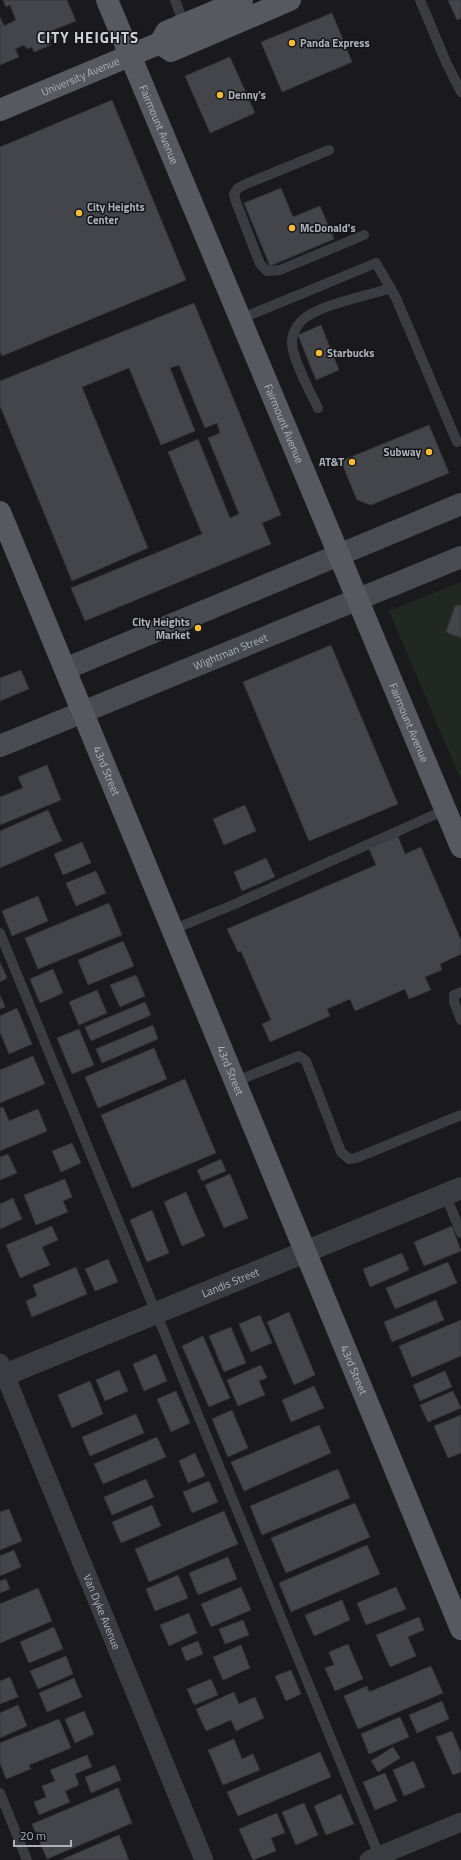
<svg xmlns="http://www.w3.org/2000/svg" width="461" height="1860" font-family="'Titillium Web',sans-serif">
	<rect width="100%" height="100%" fill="#1a1a1d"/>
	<path fill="#202821" d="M461,582V780L389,611Z"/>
	<path fill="#44454a" stroke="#343439" d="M3,0H67L76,21L53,30L56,37L49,40L51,45L34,52L32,47L27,49L24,45L15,49L19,57L0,65V17L4,26L16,20L10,5L6,7Z
		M448,0H461V18L457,20Z
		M332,13L352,62L282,92L261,42Z
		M230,57L255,113L210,133L185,76Z
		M112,100L186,280L2,356L0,352V147Z
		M281,188L293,217L320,206L334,239L270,266L244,203Z
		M194,303L281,515L262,523L271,544L85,621L71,588L202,534L168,452L198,439L230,518L239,514L208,438L220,433L217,423L205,428L179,365L170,368L195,431L161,445L129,368L82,387L148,548L72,581L0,406V381Z
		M321,325L339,370L316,380L298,335Z
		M429,425L449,473L371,505L357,500L341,461Z
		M461,605V638L446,632L455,606Z
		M331,645L398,804L309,841L243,682Z
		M21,670L29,689L0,701V678Z
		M47,765L61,800L0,825V797L23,788L18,777Z
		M245,805L256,831L224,845L213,819Z
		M48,810L62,841L0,868V831Z
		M397,834L405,854L421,847L461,940V954L440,964L442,970L425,977L431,990L409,999L405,989L355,1011L350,999L327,1009L330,1016L270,1042L262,1024L271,1020L241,951L238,952L227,929L376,865L368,846Z
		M82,842L91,863L63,875L54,854Z
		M266,858L275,877L242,891L234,872Z
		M96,871L106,893L76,906L66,883Z
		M38,896L48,921L12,936L2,911Z
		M109,903L122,935L38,969L25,938Z
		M123,941L134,966L88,985L78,960Z
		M0,962L7,978L0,982Z
		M53,969L63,993L40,1003L30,979Z
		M136,975L145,996L120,1007L110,985Z
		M97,990L107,1013L79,1025L69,1002Z
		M0,995L5,1007L0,1009Z
		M145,1002L151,1015L91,1041L85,1027Z
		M17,1008L32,1044L9,1054L0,1032V1016Z
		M153,1025L158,1039L102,1063L96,1049Z
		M79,1029L94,1065L72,1074L57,1038Z
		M154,1048L167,1079L98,1108L85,1077Z
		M33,1056L45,1084L0,1103V1070Z
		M185,1079L216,1153L132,1188L101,1115Z
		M3,1107L9,1121L38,1109L47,1131L0,1151V1108Z
		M72,1143L81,1163L61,1172L52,1151Z
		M8,1154L17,1173L0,1180V1157Z
		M221,1159L226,1171L202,1181L197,1170Z
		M230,1174L248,1218L224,1228L205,1185Z
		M65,1179L72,1197L63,1201L68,1212L36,1225L24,1195Z
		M186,1192L205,1236L182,1246L164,1202Z
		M13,1198L22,1219L0,1229V1204Z
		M152,1210L169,1253L147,1262L130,1220Z
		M52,1226L58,1240L42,1247L50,1265L20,1278L6,1245Z
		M452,1226L461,1251L424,1266L414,1242Z
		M402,1253L409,1270L370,1287L363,1269Z
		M108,1259L118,1282L95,1291L85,1269Z
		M448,1262L457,1283L395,1309L386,1288Z
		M76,1267L87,1294L32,1317L26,1301L37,1296L33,1285Z
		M436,1300L444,1320L392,1342L384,1322Z
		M289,1312L315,1375L294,1385L267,1322Z
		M260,1315L272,1343L251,1352L239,1324Z
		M461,1320V1356L412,1377L399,1346Z
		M231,1327L246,1363L224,1372L209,1336Z
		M203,1336L230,1398L209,1407L182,1346Z
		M156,1354L167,1381L144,1391L133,1364Z
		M261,1365L267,1378L259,1381L265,1395L238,1406L227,1380Z
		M119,1370L128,1391L105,1401L96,1380Z
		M445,1371L452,1387L420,1401L413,1385Z
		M90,1381L103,1414L72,1428L58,1395Z
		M314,1386L324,1408L291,1422L282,1400Z
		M176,1391L190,1423L171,1432L157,1399Z
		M453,1391L461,1408L428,1422L420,1405Z
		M232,1410L248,1448L228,1457L212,1419Z
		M136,1414L144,1433L90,1456L82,1437Z
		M461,1415V1453L448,1458L434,1426Z
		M319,1425L331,1453L244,1491L231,1462Z
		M157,1437L166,1457L103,1484L94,1464Z
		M195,1453L205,1476L188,1483L179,1461Z
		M338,1469L350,1498L262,1535L250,1506Z
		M146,1479L154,1497L112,1515L104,1497Z
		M209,1481L218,1502L192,1513L183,1492Z
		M355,1503L370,1537L286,1573L271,1538Z
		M152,1505L161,1526L121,1543L112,1522Z
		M9,1509L22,1541L0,1550V1512Z
		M224,1511L238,1544L149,1582L135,1549Z
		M367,1545L380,1574L291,1612L279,1583Z
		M14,1550L21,1567L0,1576V1556Z
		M228,1557L237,1579L198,1595L189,1573Z
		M178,1575L188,1598L155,1611L146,1589Z
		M6,1579L10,1589L0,1593V1581Z
		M241,1587L251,1610L211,1627L201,1604Z
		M396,1587L406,1609L366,1625L357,1603Z
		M38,1588L52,1621L0,1643V1604Z
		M342,1600L350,1620L314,1636L305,1615Z
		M189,1613L197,1633L169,1646L160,1625Z
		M419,1617L424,1630L408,1637L416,1656L390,1667L376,1635Z
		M243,1620L249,1635L225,1644L219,1629Z
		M54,1627L63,1649L29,1663L20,1642Z
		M198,1641L203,1654L186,1661L181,1648Z
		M348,1644L363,1679L335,1691L325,1668L334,1665L329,1652Z
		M241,1645L250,1668L223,1680L213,1657Z
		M66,1656L73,1674L38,1689L30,1671Z
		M431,1666L443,1693L358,1729L344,1696L367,1686L369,1692Z
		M291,1670L301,1694L286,1701L275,1676Z
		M10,1677L18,1697L0,1704V1681Z
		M74,1678L82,1697L47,1712L39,1693Z
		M211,1679L218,1695L194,1705L187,1689Z
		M234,1692L239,1704L255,1697L264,1718L236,1731L231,1720L206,1731L196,1709Z
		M442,1701L449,1719L417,1733L409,1715Z
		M18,1705L27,1726L0,1738V1713Z
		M84,1711L94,1734L75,1743L65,1719Z
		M400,1717L409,1737L369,1754L361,1734Z
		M59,1719L71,1748L29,1765L31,1769L6,1779L0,1763V1743Z
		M452,1731L461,1753V1772L453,1775L436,1737Z
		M234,1739L242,1759L253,1754L260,1770L223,1785L208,1750Z
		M393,1747L400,1758L378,1772L371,1761Z
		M320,1752L331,1777L238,1816L227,1792Z
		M87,1755L92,1767L75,1774L79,1785L65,1791L70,1802L39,1815L34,1802L46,1797L42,1786L55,1781L50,1770Z
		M414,1761L425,1787L404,1796L393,1770Z
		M115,1765L121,1780L91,1793L85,1777Z
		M385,1773L397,1801L375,1810L363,1782Z
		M118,1788L132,1823L47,1859L32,1824Z
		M341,1794L354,1824L326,1835L314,1806Z
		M304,1803L318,1835L296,1845L282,1812Z
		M277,1813L285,1833L271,1838L276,1851L253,1860L239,1829Z
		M119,1835L129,1860H61Z"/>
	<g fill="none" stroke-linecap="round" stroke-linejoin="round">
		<path stroke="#3b3c42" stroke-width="10" d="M175,0L184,24
			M420,0L446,62L461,92
			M329,150L246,184L238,188L234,194L236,202L260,264L267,271L280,270L364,235
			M240,319L376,263L396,298L457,442
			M318,408C311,394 290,354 292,340C293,331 299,322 306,317C327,303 366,296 391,288
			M172,930L235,904L445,810
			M0,933L380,1858
			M461,992L454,995V1002L461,1020
			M234,1082L299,1056L306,1061L341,1152L349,1159L356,1158L461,1115
			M445,1194L461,1233
			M0,1793L27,1860"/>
		<g stroke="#3b3c42" stroke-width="19">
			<path id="s1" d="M0,1363L204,1860"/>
			<path d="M369,1860L461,1822"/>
		</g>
		<path stroke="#3b3c42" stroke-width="22" id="s2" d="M0,1377L461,1188"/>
		<g stroke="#494b52" stroke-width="22">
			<path d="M65,669L461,504"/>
			<path id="s3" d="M0,746L461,557"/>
		</g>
		<g stroke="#575961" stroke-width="22">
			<path id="s4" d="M107,0L461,847"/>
			<path d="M160,43L171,51L290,0"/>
			<path id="s5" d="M0,110L160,43L166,32L242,0"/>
			<path id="s6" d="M0,512L461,1629"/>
		</g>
	</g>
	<g fill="#f8bb37" stroke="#151518" stroke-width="1.5">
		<circle cx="292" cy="43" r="4"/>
		<circle cx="220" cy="95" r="4"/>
		<circle cx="79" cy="213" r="4"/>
		<circle cx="292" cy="228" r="4"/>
		<circle cx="319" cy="353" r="4"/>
		<circle cx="429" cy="452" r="4"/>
		<circle cx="352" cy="462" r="4"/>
		<circle cx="198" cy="628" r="4"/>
	</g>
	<g text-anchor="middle" stroke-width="3" stroke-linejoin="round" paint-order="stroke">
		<g font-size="11" font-weight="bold" fill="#acb1bc" stroke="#151518" text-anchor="start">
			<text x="300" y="47">Panda Express</text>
			<text x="228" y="99">Denny's</text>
			<text x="87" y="211">City Heights<tspan x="87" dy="13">Center</tspan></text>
			<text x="300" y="232">McDonald's</text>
			<text x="327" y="357">Starbucks</text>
			<text x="421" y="456" text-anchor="end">Subway</text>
			<text x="344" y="466" text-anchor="end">AT&amp;T</text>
			<text x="190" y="626" text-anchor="end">City Heights<tspan x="190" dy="13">Market</tspan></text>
		</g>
		<g font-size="11" fill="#acb1bc" stroke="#151518">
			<text dy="4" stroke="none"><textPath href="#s5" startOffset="87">University Avenue</textPath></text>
			<text dy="4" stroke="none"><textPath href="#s4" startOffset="135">Fairmount Avenue</textPath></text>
			<text dy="4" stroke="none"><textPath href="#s4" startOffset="459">Fairmount Avenue</textPath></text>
			<text dy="4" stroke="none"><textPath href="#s3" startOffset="249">Wightman Street</textPath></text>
			<text dy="4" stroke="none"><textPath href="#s4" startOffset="783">Fairmount Avenue</textPath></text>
			<text dy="4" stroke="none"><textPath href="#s6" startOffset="280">43rd Street</textPath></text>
			<text dy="4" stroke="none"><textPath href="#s6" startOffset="604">43rd Street</textPath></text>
			<text dy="4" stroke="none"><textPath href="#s2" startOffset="249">Landis Street</textPath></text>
			<text dy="4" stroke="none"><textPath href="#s6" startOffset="928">43rd Street</textPath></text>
			<text dy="4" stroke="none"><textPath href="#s1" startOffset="269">Van Dyke Avenue</textPath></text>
		</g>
		<g font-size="15" font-weight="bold" letter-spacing="1" fill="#ced0d8" stroke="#151518">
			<text x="88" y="43">CITY HEIGHTS</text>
		</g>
	</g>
	<path d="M14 1840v6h57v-6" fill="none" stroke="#acb1bc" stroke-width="2"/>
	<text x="20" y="1840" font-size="12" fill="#acb1bc" stroke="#151518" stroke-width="3" paint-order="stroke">20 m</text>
</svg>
